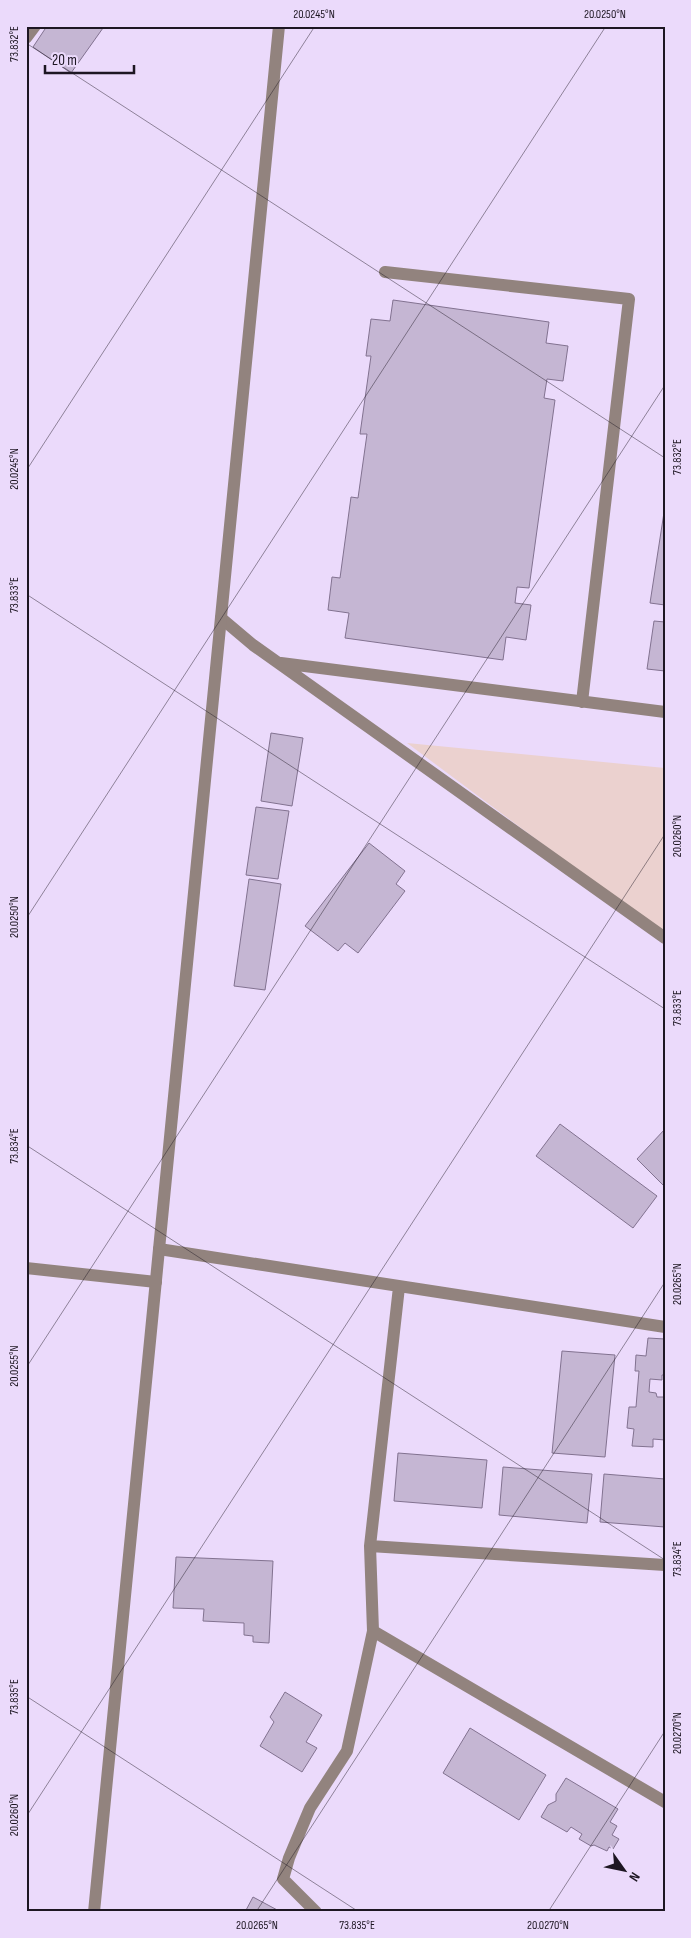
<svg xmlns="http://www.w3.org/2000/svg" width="691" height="1938" font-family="'Sofia Sans Condensed',sans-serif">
	<rect width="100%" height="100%" fill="#ebdafb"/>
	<path fill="#ebd1cf" d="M407,743L665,768V935Z"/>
	<path fill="#c5b6d3" stroke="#827290" d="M47,26H100L103,28L71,73L33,47Z
		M393,300L549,322L546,343L568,346L563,381L547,379L544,398L555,400L529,588L517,587L515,603L531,605L526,640L506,637L503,660L345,638L349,613L328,610L332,577L340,578L351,497L358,498L367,434H360L371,356H366L371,319L390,321Z
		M665,506V605L650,603Z
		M654,621L665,622V671L647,669Z
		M271,733L303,738L292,806L261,801Z
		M256,807L289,811L278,879L246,875Z
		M369,843L405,871L396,884L405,891L358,953L345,943L338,951L305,926Z
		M249,879L281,884L265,990L234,986Z
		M560,1124L657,1196L633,1228L536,1156Z
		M665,1129V1187L637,1159Z
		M648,1338L665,1339V1375H662V1380L650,1379L649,1392L656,1393L657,1397H665V1440L653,1439V1447L632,1446L634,1429L627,1428L629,1407H636L639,1371H635L636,1355L646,1356Z
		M562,1351L615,1355L605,1457L552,1453Z
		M398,1453L487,1460L482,1508L394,1501Z
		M503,1467L592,1474L587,1523L499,1515Z
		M604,1474L665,1479V1527L600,1522Z
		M176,1557L273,1561L269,1643L253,1642V1636L244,1635V1623L203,1621L204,1609L173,1608Z
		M285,1692L322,1715L306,1742L317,1748L302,1772L260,1746L274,1722L270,1717Z
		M470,1728L546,1775L519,1820L443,1773Z
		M566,1778L618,1809L610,1822L617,1826L612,1835L619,1839L613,1849L609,1847L607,1851L594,1845L591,1846L579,1839L582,1834L571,1827L567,1832L541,1817L548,1805L556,1801V1794Z
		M253,1897L281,1912H245Z"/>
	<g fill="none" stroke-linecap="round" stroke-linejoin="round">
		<path stroke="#92837e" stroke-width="12" d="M385,272L629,299L582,702
			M221,618L253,645L665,938
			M281,663L665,712"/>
		<path stroke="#92837e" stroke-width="12" d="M26,38L35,26
			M159,1249L665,1327
			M26,1268L156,1282
			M370,1546L665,1565
			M373,1631L665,1802
			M316,1912L283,1879L289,1858L310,1808L347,1751L373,1631L370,1546L399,1287"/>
		<path stroke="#92837e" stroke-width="12" d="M94,1912L279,26"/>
	</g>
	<path fill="none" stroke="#1d1622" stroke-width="1" stroke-opacity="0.45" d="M26,43L665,458M26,471L315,26M26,594L665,1009M26,919L606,26M26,1145L665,1560M26,1368L665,385M26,1696L359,1912M26,1817L665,834M256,1912L665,1282M548,1912L665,1731"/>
	<rect width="691" height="1938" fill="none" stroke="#ebdafb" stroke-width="55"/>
	<g transform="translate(624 1870) rotate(123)" stroke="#ebdafb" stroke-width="4" paint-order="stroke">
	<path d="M0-4L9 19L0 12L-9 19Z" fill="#1d1622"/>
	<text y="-8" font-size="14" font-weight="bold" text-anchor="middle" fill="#1d1622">N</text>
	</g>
	<path d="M45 65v8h89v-8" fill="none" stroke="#1d1622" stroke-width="2.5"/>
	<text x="52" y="65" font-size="15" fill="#1d1622" stroke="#ebdafb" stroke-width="4" paint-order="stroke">20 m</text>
	<rect x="28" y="28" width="636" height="1882" fill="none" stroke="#1d1622" stroke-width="2"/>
	<g font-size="12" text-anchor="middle" fill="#1d1622">
		<text x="314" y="18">20.0245°N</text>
		<text x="605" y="18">20.0250°N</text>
		<text transform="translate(14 44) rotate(-90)" y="4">73.832°E</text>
		<text transform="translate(677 457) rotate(-90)" y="4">73.832°E</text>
		<text transform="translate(14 469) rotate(-90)" y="4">20.0245°N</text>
		<text transform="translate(14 595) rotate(-90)" y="4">73.833°E</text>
		<text transform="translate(677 836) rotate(-90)" y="4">20.0260°N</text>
		<text transform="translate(14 917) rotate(-90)" y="4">20.0250°N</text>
		<text transform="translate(677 1008) rotate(-90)" y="4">73.833°E</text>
		<text transform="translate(14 1146) rotate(-90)" y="4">73.834°E</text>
		<text transform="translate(677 1284) rotate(-90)" y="4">20.0265°N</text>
		<text transform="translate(14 1366) rotate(-90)" y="4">20.0255°N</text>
		<text transform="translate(677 1559) rotate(-90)" y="4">73.834°E</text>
		<text transform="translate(14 1697) rotate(-90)" y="4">73.835°E</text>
		<text transform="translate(677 1733) rotate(-90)" y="4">20.0270°N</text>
		<text transform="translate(14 1815) rotate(-90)" y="4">20.0260°N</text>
		<text x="257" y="1929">20.0265°N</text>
		<text x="357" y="1929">73.835°E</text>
		<text x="548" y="1929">20.0270°N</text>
	</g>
</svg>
